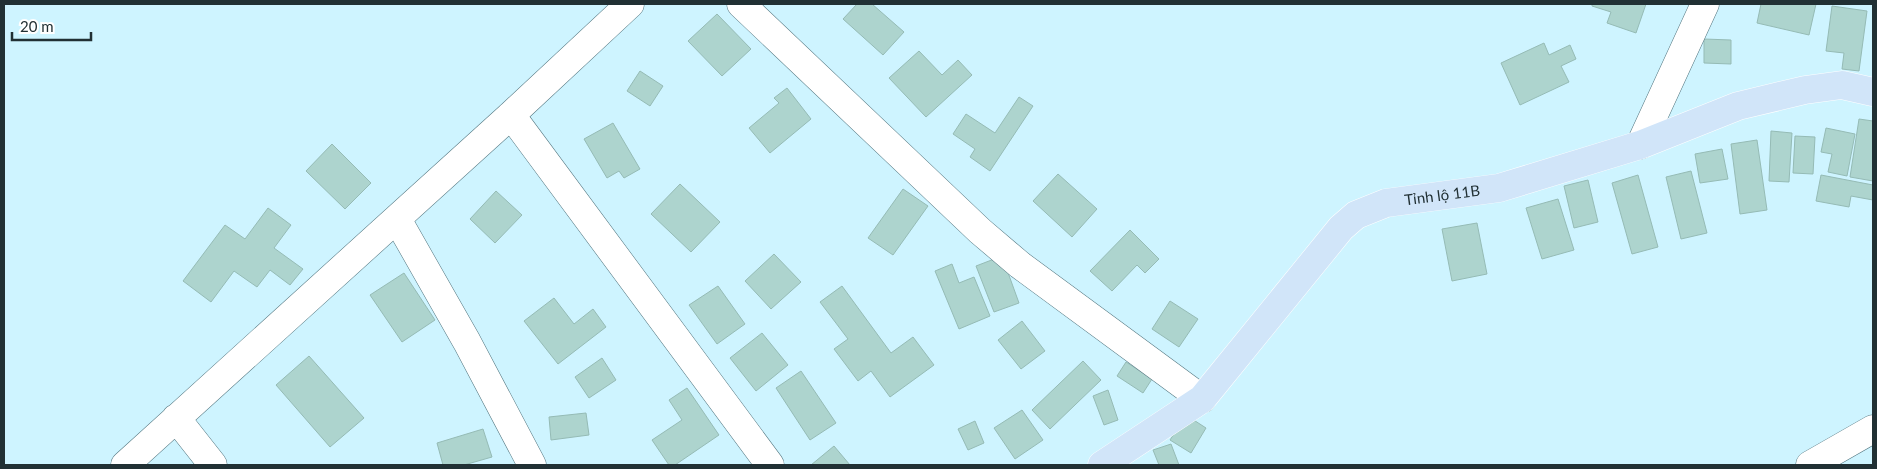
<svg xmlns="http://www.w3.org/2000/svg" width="1877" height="469" viewBox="0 0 1877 469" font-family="Lato,sans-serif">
  <rect width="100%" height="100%" fill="#cef4ff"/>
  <!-- building -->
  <path fill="#add4ce" stroke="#95bbb5" d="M857,4H872L904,32L883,55L843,19Z
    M1592,4H1646L1636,33L1607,23L1611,12L1592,6Z
    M1761,4H1816L1809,35L1757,23Z
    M1832,6L1867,11L1859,71L1842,69L1844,53L1826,51Z
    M717,14L751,49L722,76L688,41Z
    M1704,39L1731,40V64L1704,63Z
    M1544,43L1549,55L1570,45L1576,59L1561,66L1569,82L1520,105L1501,63Z
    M919,51L942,75L958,60L972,75L926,117L889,78Z
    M640,71L663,86L650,106L627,91Z
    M787,88L811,119L770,153L749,128L779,103L774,98Z
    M1019,97L1033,106L990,171L970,157L975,149L953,134L966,114L995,133Z
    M1859,119L1873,121V181L1850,177Z
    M613,123L640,169L624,178L619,171L607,178L584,139Z
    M1826,128L1855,134L1847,176L1828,172L1832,154L1821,152Z
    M1771,131L1792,133L1789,182L1769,181Z
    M1795,136L1815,137L1813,174L1793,173Z
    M1757,140L1767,210L1740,214L1731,144Z
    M332,144L371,183L345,209L306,171Z
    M1722,149L1728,179L1700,183L1695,154Z
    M1691,171L1707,233L1681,239L1666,177Z
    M1058,174L1097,209L1072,237L1033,201Z
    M1638,175L1658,247L1632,254L1612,183Z
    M1821,175L1873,185V200L1851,196L1849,207L1816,201Z
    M1588,180L1598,222L1574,228L1564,186Z
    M680,184L720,222L691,252L651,214Z
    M903,189L928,206L893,255L868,238Z
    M496,191L522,215L495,243L470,219Z
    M1558,199L1574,250L1542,259L1526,208Z
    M268,208L291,225L274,248L303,269L290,285L270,270L257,287L234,271L211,302L183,281L225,225L245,239Z
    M1477,223L1487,274L1452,281L1442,229Z
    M1130,230L1159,259L1145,273L1137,265L1112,291L1090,271Z
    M774,254L801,282L771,309L745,281Z
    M1002,256L1019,303L994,312L976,266Z
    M952,264L959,283L974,277L990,316L959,329L935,271Z
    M404,273L435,320L402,342L370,295Z
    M718,286L745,324L717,344L689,305Z
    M842,286L891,353L913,337L934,365L890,397L871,371L858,381L834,349L848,339L820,302Z
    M554,298L574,324L593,309L606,327L558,364L524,321Z
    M1170,301L1198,319L1179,347L1152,329Z
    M1022,321L1045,351L1021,369L998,340Z
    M762,333L788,365L756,391L730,358Z
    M309,356L364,418L330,447L276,385Z
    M602,358L616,380L589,398L575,377Z
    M1083,361L1101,380L1050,429L1032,410Z
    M1126,362L1152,379L1143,393L1117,376Z
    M801,371L836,423L810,440L776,388Z
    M687,388L719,435L675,465H669L652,440L682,420L669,400Z
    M1108,390L1118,420L1104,425L1093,396Z
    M1022,410L1043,440L1015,459L994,428Z
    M586,413L589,435L551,440L549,417Z
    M1186,415L1206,428L1191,453L1170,440Z
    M975,421L984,443L968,450L958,429Z
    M483,429L492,457L464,465H443L437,443Z
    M1171,444L1179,465H1159L1153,450Z
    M834,446L850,465H811Z"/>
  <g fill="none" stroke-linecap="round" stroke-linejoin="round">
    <!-- minor casing -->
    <g stroke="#52757f" stroke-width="29">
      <path id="minor" d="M741,4L980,231L1020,265L1202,399
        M511,115L770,465
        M1640,145L1705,4
        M397,219L467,342L532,465
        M176,418L213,465
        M125,465L511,115L630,4
        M1810,465L1873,429"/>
    </g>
    <!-- major casing -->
    <g stroke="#fff" stroke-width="29">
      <g id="major">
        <path id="s1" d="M1102,465L1202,399L1341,228L1356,215L1386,203L1499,188L1640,145L1738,106L1805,90L1842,85L1873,92"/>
      </g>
    </g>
    <!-- minor -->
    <use href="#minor" stroke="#fff" stroke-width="28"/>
    <!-- major -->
    <use href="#major" stroke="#d1e5f9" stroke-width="28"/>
  </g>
  <g text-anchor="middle" stroke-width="4" stroke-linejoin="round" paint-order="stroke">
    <!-- street labels -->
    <g font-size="15" fill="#213034" stroke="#fff">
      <text dy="5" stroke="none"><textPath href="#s1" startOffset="449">Tỉnh lộ 11B</textPath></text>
    </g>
  </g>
  <!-- border -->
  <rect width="1877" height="469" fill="none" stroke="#213034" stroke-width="10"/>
  <!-- scale -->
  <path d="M12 32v8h79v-8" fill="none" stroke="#213034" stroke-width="2.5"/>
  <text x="20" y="32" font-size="15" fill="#213034" stroke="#ffffff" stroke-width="4" paint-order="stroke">20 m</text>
</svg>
